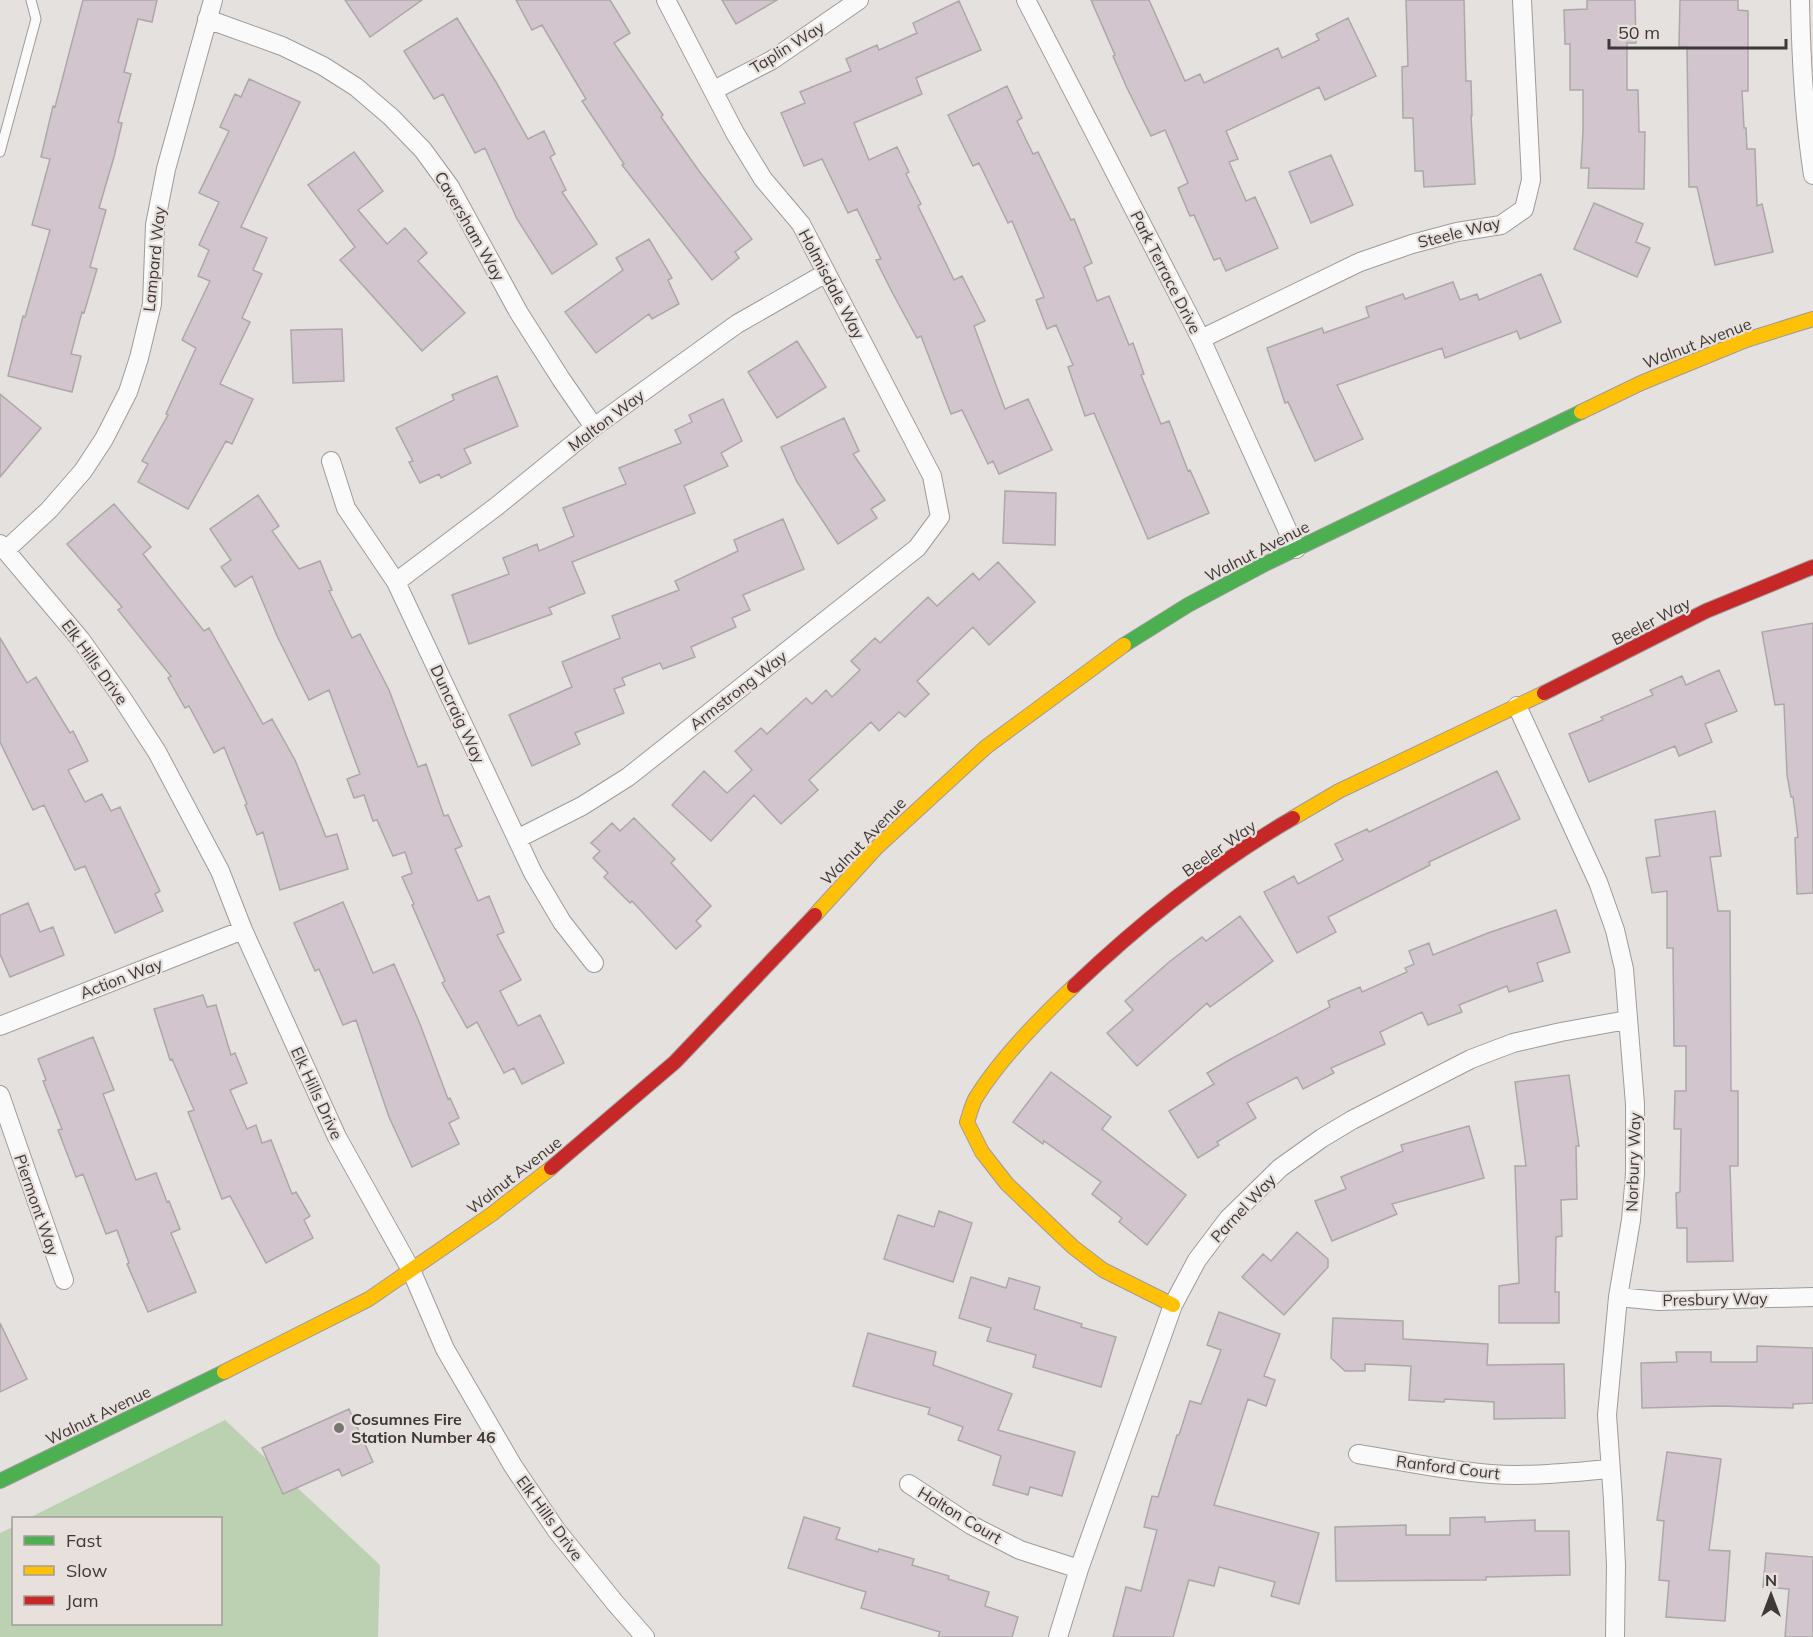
<svg xmlns="http://www.w3.org/2000/svg" width="1813" height="1637" viewBox="0 0 1813 1637" font-family="Mulish,sans-serif">
  <rect width="100%" height="100%" fill="#e5e1df"/>
  <!-- green -->
  <path fill="#bbd1b1" d="M225,1420L380,1565L378,1637H0V1533L13,1527L14,1624H220V1518H29Z"/>
  <!-- building -->
  <path fill="#d3c5cd" stroke="#aca8a9" stroke-width="1.5" d="M83,0H157L152,22L138,19L124,72L131,74L118,122L122,123L114,157L99,208L106,210L90,267L97,269L84,313L82,312L71,354L81,356L72,392L8,376L23,316L25,317L50,230L32,225L50,159L41,157L53,106L55,107Z
    M345,0H422L370,37Z
    M516,0H610L630,33L614,43L663,115L661,117L699,171L752,239L735,252L739,258L712,280L622,165L624,164L582,101L586,99L542,25L532,30Z
    M722,0H777L736,24Z
    M1091,0H1149L1185,81L1200,74L1204,83L1278,48L1282,58L1319,40L1316,34L1348,18L1376,76L1325,100L1319,87L1226,131L1238,159L1229,162L1246,201L1255,197L1278,248L1226,271L1220,258L1214,260L1194,215L1190,216L1178,188L1188,183L1165,130L1151,136L1127,88L1113,56L1115,55Z
    M1406,0H1464L1466,81H1471L1472,116H1471L1475,184L1424,187L1423,171H1415L1413,118H1403L1402,67L1408,66Z
    M1587,0H1635L1636,43H1627V90H1638L1639,132H1645L1644,189L1588,188L1589,168H1581L1583,131V90H1570V44H1565L1564,10L1587,9Z
    M1680,0H1738V10L1748,11V91H1742L1744,128H1746L1747,149H1755L1757,206L1762,204L1773,252L1715,265L1697,187H1689L1687,47H1679Z
    M959,1L981,50L916,78L922,94L854,123L869,160L897,147L909,172L906,174L921,204L918,206L954,280L962,276L985,321L974,326L1005,409L1028,399L1052,450L999,474L993,461L988,464L962,410L951,414L921,336L917,338L892,292L876,260L881,259L857,209L848,213L822,159L804,166L781,113L805,103L800,92L851,71L846,59L877,45L879,50L917,33L913,23Z
    M457,18L496,82L528,139L544,131L555,154L550,157L566,190L562,192L597,244L552,274L517,219L485,148L475,153L443,94L434,99L404,51Z
    M249,79L300,102L241,227L267,238L253,270L262,274L242,318L250,322L220,384L253,399L232,444L226,441L188,509L138,482L148,464L142,461L168,415L166,414L196,348L182,340L210,281L198,276L209,250L199,245L219,202L199,193L229,131L220,127L235,94L241,97Z
    M1007,86L1022,118L1017,121L1033,154L1038,152L1071,220L1074,219L1092,263L1084,267L1097,301L1109,296L1129,345L1133,343L1144,374L1141,375L1161,424L1169,421L1188,471L1190,470L1209,513L1148,539L1094,413L1085,416L1068,367L1073,365L1056,325L1047,329L1036,300L1044,297L1012,221L1008,223L979,163L973,166L948,115Z
    M354,152L383,191L358,210L387,244L405,228L427,253L418,261L465,313L422,351L340,260L355,247L308,185Z
    M1331,155L1353,205L1311,223L1289,172Z
    M1594,203L1643,224L1636,242L1650,248L1637,277L1574,249Z
    M649,239L672,278L668,280L679,304L652,319L649,314L596,353L565,312L623,270L616,258Z
    M1541,274L1561,322L1520,339L1517,331L1445,358L1442,348L1337,385L1363,439L1315,461L1288,402L1285,403L1267,348L1322,328L1324,333L1369,317L1366,307L1403,294L1405,299L1453,282L1460,300L1477,294L1479,300Z
    M342,329L344,381L293,383L291,330Z
    M797,341L826,387L777,418L748,372Z
    M497,376L518,426L464,449L471,463L441,478L439,474L420,483L409,462L413,461L396,428L454,400L452,395Z
    M0,394L41,428L0,477Z
    M723,399L742,441L721,453L728,466L684,486L695,513L572,562L585,593L549,608L552,614L469,644L452,595L509,574L503,558L537,544L539,551L574,536L563,508L626,484L619,468L681,443L675,430L692,422L689,415Z
    M844,418L859,451L853,454L885,500L871,509L877,518L838,544L797,482L781,447Z
    M1005,491L1056,493L1055,545L1003,543Z
    M258,495L279,526L272,531L299,569L320,561L332,590L329,591L352,638L360,634L389,690L418,767L426,764L444,816L448,815L462,846L455,849L478,901L489,896L504,932L497,935L521,980L500,991L518,1026L540,1015L564,1063L522,1084L514,1068L504,1073L477,1022L467,1028L442,983L445,981L412,905L414,904L402,877L412,873L405,852L393,856L377,820L373,821L364,795L354,798L347,779L360,774L329,690L309,700L277,636L252,576L235,587L221,567L231,560L210,529Z
    M114,504L151,547L143,554L204,631L209,628L263,724L272,719L295,760L326,837L337,834L348,869L280,890L263,832L257,835L245,805L247,804L224,747L214,753L189,706L185,708L168,678L171,676L118,610L122,607L67,544Z
    M783,519L804,569L743,595L750,610L732,618L736,627L691,647L695,657L663,669L660,663L622,678L625,685L614,689L624,713L575,733L580,744L532,766L509,715L572,687L562,662L620,638L612,616L679,590L675,581L738,551L734,540Z
    M998,562L1035,602L989,645L973,627L917,681L929,694L905,717L899,712L879,731L871,722L809,780L818,790L781,824L754,795L711,841L672,805L704,771L727,793L752,770L735,751L761,728L767,734L806,698L812,704L826,690L832,697L860,670L851,661L875,638L880,643L928,597L937,606L973,573L979,580Z
    M1813,623V893L1797,894L1795,838L1798,837L1793,797H1791L1787,775L1784,704L1775,705L1762,632Z
    M0,638L27,683L36,677L70,733L73,731L88,761L68,770L85,802L102,794L111,811L120,807L160,891L155,894L163,911L115,933L85,866L75,870L44,805L33,810L0,742Z
    M1719,670L1737,711L1705,724L1712,742L1679,756L1675,746L1589,782L1569,734L1603,720L1601,717L1653,695L1650,690L1682,676L1686,685Z
    M1497,771L1520,819L1429,862L1430,865L1328,917L1336,932L1297,953L1264,892L1294,876L1298,884L1343,860L1335,844L1367,829L1369,832Z
    M1715,811L1721,856L1710,857L1718,911H1730L1731,1091H1738V1166H1730L1733,1261L1687,1262V1228H1677L1676,1193L1680,1192L1681,1129H1674L1675,1091H1686V1046H1674L1673,948H1667V891L1652,893L1646,858L1660,856L1655,820Z
    M634,818L675,859L671,863L711,906L696,921L701,926L676,949L632,901L630,903L604,877L608,873L593,858L600,851L591,843L612,823L620,831Z
    M343,902L373,973L394,964L420,1024L448,1099L450,1098L459,1118L449,1123L459,1144L412,1167L389,1117L356,1020L343,1025L319,969L315,971L294,923Z
    M28,903L40,932L53,927L64,955L10,977L0,954V915Z
    M1556,910L1570,952L1537,963L1543,981L1509,992L1507,986L1459,1005L1462,1012L1428,1025L1422,1012L1380,1032L1385,1044L1331,1068L1334,1073L1303,1089L1297,1077L1247,1103L1256,1118L1217,1142L1219,1145L1198,1158L1169,1111L1214,1084L1207,1073L1231,1059L1330,1007L1328,1001L1360,987L1362,992L1407,972L1405,968L1414,964L1409,951L1429,943L1433,955L1488,933Z
    M1240,916L1273,961L1210,1007L1207,1003L1137,1066L1107,1033L1133,1010L1125,1001L1169,962L1202,937L1206,941Z
    M203,995L207,1007L216,1005L231,1055L235,1053L247,1083L230,1090L247,1129L256,1125L262,1143L271,1140L292,1194L296,1192L310,1216L304,1220L313,1238L266,1263L230,1196L222,1199L188,1112L194,1110L172,1059L170,1060L154,1009Z
    M93,1037L114,1090L103,1094L136,1180L156,1173L167,1202L169,1201L180,1229L171,1233L196,1292L148,1312L127,1264L129,1263L117,1230L106,1234L83,1174L76,1177L58,1130L62,1129L43,1081L46,1080L38,1059Z
    M1051,1072L1111,1117L1102,1129L1186,1195L1147,1245L1119,1222L1122,1218L1092,1194L1101,1182L1044,1141L1043,1144L1013,1122Z
    M1569,1075L1579,1146H1576L1577,1199L1561,1200L1562,1236L1556,1237L1555,1292H1559V1323H1499V1286L1519,1283L1515,1166H1526L1515,1082Z
    M1469,1126L1484,1178L1392,1204L1397,1214L1332,1241L1315,1201L1346,1189L1341,1177L1403,1151L1401,1145Z
    M939,1211L972,1223L953,1282L884,1259L898,1215L934,1227Z
    M1297,1232L1328,1259V1267L1284,1315L1242,1277L1263,1254L1271,1261Z
    M971,1277L1006,1288L1009,1278L1040,1287L1034,1309L1082,1324L1081,1327L1116,1337L1101,1387L1033,1367L1036,1355L987,1341L991,1328L959,1318Z
    M1219,1312L1280,1334L1264,1376L1275,1380L1266,1406L1248,1399L1214,1505L1319,1533L1299,1604L1271,1596L1275,1582L1219,1567L1214,1586L1189,1580L1173,1637H1113L1126,1587L1141,1591L1157,1530L1144,1527L1152,1496L1158,1497L1177,1435H1179L1190,1401L1201,1404L1221,1350L1207,1345Z
    M1333,1318L1403,1321V1339L1488,1344L1487,1365L1564,1364L1565,1418L1494,1419V1402L1445,1399L1444,1402L1409,1400L1411,1366L1365,1364V1371H1345L1331,1358Z
    M0,1323L27,1379L0,1392Z
    M868,1333L936,1352L933,1365L1012,1394L998,1430L1075,1452L1062,1496L1030,1487L1028,1495L993,1485L1001,1456L958,1440L963,1427L928,1414L930,1408L853,1386Z
    M1757,1346L1813,1348V1403L1793,1404V1408L1719,1406L1642,1408L1641,1363L1677,1362L1676,1352H1711V1362H1757Z
    M349,1409L373,1462L342,1476L339,1469L283,1494L262,1448Z
    M1667,1452L1721,1459L1709,1550L1730,1551L1725,1621L1666,1617L1669,1581L1659,1580L1664,1521L1657,1520Z
    M804,1517L840,1528L836,1539L878,1552L879,1549L914,1559L912,1565L949,1576L948,1579L989,1592L985,1606L1018,1617L1012,1637H938L940,1632L861,1608L866,1592L788,1568Z
    M1485,1517V1522L1535,1520V1531H1569L1570,1575L1486,1577V1580L1336,1581L1335,1527L1406,1525V1535H1450V1518Z
    M1766,1553L1813,1557V1637H1785L1789,1589L1763,1587Z"/>
  <g fill="none" stroke-linecap="round" stroke-linejoin="round">
    <!-- lane casing -->
    <g stroke="#9e9b9a" stroke-width="11">
      <path id="lane" d="M0,152L36,19L31,0"/>
    </g>
    <!-- street casing -->
    <g stroke="#9e9b9a" stroke-width="20">
      <path id="street" d="M1026,0L1201,339L1296,549
        M1800,0C1801,59 1804,117 1813,175
        M207,19L282,46L323,66L356,87L391,117L423,150L450,187L519,313L561,379L594,427
        M714,90L772,60L859,0
        M1201,339L1360,262L1412,244L1457,232L1501,225L1524,209L1531,180L1522,0
        M331,461L346,508L396,582L533,873L562,922L594,963
        M0,544L81,640L120,695L157,752L220,871L243,930L337,1137L411,1270L445,1349L513,1466L557,1531L616,1604L645,1637
        M6,550L49,510L83,471L104,439L128,392L139,358L152,304L155,225L166,169L213,0
        M396,582L497,506L594,427L737,324L826,273
        M1517,706L1598,882L1615,930L1624,969L1635,1104V1174L1631,1220L1618,1297L1607,1415L1613,1500L1616,1565L1615,1637
        M517,839L582,806L628,777L917,548L940,517L932,476L801,224L763,179L735,133L666,0
        M0,1026L243,930
        M0,1095L64,1280
        M1618,1297L1659,1301L1813,1297
        M1358,1454C1402,1461 1446,1471 1491,1474C1531,1477 1571,1472 1611,1469
        M909,1484L971,1525L1020,1550L1079,1569
        M1058,1637L1079,1569L1173,1305L1197,1260L1228,1219L1280,1168L1322,1138L1352,1120L1471,1059L1513,1043L1561,1032L1627,1020"/>
    </g>
    <!-- fast casing -->
    <g stroke="#9e9b9a" stroke-width="16">
      <path id="fast" d="M1124,645L1188,605L1265,564L1581,412
        M0,1481L224,1372"/>
    </g>
    <!-- slow casing -->
    <g stroke="#9e9b9a" stroke-width="16">
      <path id="slow" d="M1581,412L1641,383L1746,340L1813,319
        M1293,818L1339,791L1544,693
        M815,915L877,847L986,747L1124,645
        M1074,986C1041,1017 1001,1058 977,1096C972,1103 970,1114 967,1122L982,1152L1007,1184L1073,1247L1103,1270L1173,1305
        M224,1372L369,1299L492,1214L551,1168"/>
    </g>
    <!-- jam casing -->
    <g stroke="#9e9b9a" stroke-width="16">
      <path id="jam" d="M1544,693L1706,611L1813,567
        M1074,986C1138,925 1215,863 1293,818
        M551,1168L675,1062L815,915"/>
    </g>
    <!-- lane -->
    <use href="#lane" stroke="#fbfafa" stroke-width="9"/>
    <!-- street -->
    <use href="#street" stroke="#fbfafa" stroke-width="18"/>
    <!-- fast -->
    <use href="#fast" stroke="#4caf50" stroke-width="14"/>
    <!-- slow -->
    <use href="#slow" stroke="#ffc107" stroke-width="14"/>
    <!-- jam -->
    <use href="#jam" stroke="#c62828" stroke-width="14"/>
  </g>
  <!-- markers -->
  <circle fill="#777472" stroke="#e8e0dc" stroke-width="2" cx="339" cy="1428" r="6"/>
  <g text-anchor="middle" stroke-width="4.5" stroke-linejoin="round" paint-order="stroke">
    <!-- street labels -->
    <g font-size="16" fill="#3c3937" stroke="#e8e0dc">
      <text transform="translate(787 47) rotate(-32)" y="6">Taplin Way</text>
      <text transform="translate(470 226) rotate(60)" y="6">Caversham Way</text>
      <text transform="translate(1459 232) rotate(-14)" y="6">Steele Way</text>
      <text transform="translate(154 259) rotate(-84)" y="6">Lampard Way</text>
      <text transform="translate(1166 272) rotate(63)" y="6">Park Terrace Drive</text>
      <text transform="translate(832 284) rotate(62)" y="6">Holmisdale Way</text>
      <text transform="translate(1697 343) rotate(-21)" y="6">Walnut Avenue</text>
      <text transform="translate(606 420) rotate(-37)" y="6">Malton Way</text>
      <text transform="translate(1257 551) rotate(-27)" y="6">Walnut Avenue</text>
      <text transform="translate(1651 621) rotate(-27)" y="6">Beeler Way</text>
      <text transform="translate(95 662) rotate(54)" y="6">Elk Hills Drive</text>
      <text transform="translate(738 690) rotate(-38)" y="6">Armstrong Way</text>
      <text transform="translate(458 714) rotate(65)" y="6">Duncraig Way</text>
      <text transform="translate(863 841) rotate(-46)" y="6">Walnut Avenue</text>
      <text transform="translate(1219 848) rotate(-35)" y="6">Beeler Way</text>
      <text transform="translate(121 978) rotate(-21)" y="6">Action Way</text>
      <text transform="translate(317 1093) rotate(65)" y="6">Elk Hills Drive</text>
      <text transform="translate(1633 1162) rotate(-88)" y="6">Norbury Way</text>
      <text transform="translate(514 1175) rotate(-38)" y="6">Walnut Avenue</text>
      <text transform="translate(37 1205) rotate(71)" y="6">Piermont Way</text>
      <text transform="translate(1243 1208) rotate(-47)" y="6">Parnel Way</text>
      <text transform="translate(1715 1299) rotate(-1)" y="6">Presbury Way</text>
      <text transform="translate(98 1415) rotate(-26)" y="6">Walnut Avenue</text>
      <text transform="translate(1448 1467) rotate(7)" y="6">Ranford Court</text>
      <text transform="translate(960 1515) rotate(31)" y="6">Halton Court</text>
      <text transform="translate(550 1518) rotate(54)" y="6">Elk Hills Drive</text>
    </g>
    <!-- poi labels -->
    <g font-size="16" font-weight="bold" fill="#3c3937" stroke="#e8e0dc" text-anchor="start">
      <text x="351" y="1425">Cosumnes Fire<tspan x="351" dy="18">Station Number 46</tspan></text>
    </g>
  </g>
  <!-- legend -->
  <rect x="12" y="1517" width="210" height="108" fill="#e8e0dc" stroke="#a39d9a" stroke-width="1.5"/>
  <rect x="24" y="1536" width="30" height="9" fill="#4caf50" stroke="#a39d9a" stroke-width="1.5"/>
  <text x="66" y="1547" font-size="18" fill="#3c3937">Fast</text>
  <rect x="24" y="1566" width="30" height="9" fill="#ffc107" stroke="#a39d9a" stroke-width="1.5"/>
  <text x="66" y="1577" font-size="18" fill="#3c3937">Slow</text>
  <rect x="24" y="1596" width="30" height="9" fill="#c62828" stroke="#a39d9a" stroke-width="1.5"/>
  <text x="66" y="1607" font-size="18" fill="#3c3937">Jam</text>
  <!-- north arrow -->
  <g transform="translate(1771 1595)" stroke="#e8e0dc" stroke-width="4.5" paint-order="stroke">
  <path d="M0-4.5L10 22L0 15L-10 22Z" fill="#3c3937"/>
  <text y="-9" font-size="16" font-weight="bold" text-anchor="middle" fill="#3c3937">N</text>
  </g>
  <!-- scale -->
  <path d="M1609 39v9h177v-9" fill="none" stroke="#3c3937" stroke-width="3"/>
  <text x="1618" y="39" font-size="18" fill="#3c3937" stroke="#e8e0dc" stroke-width="4.5" paint-order="stroke">50 m</text>
</svg>
